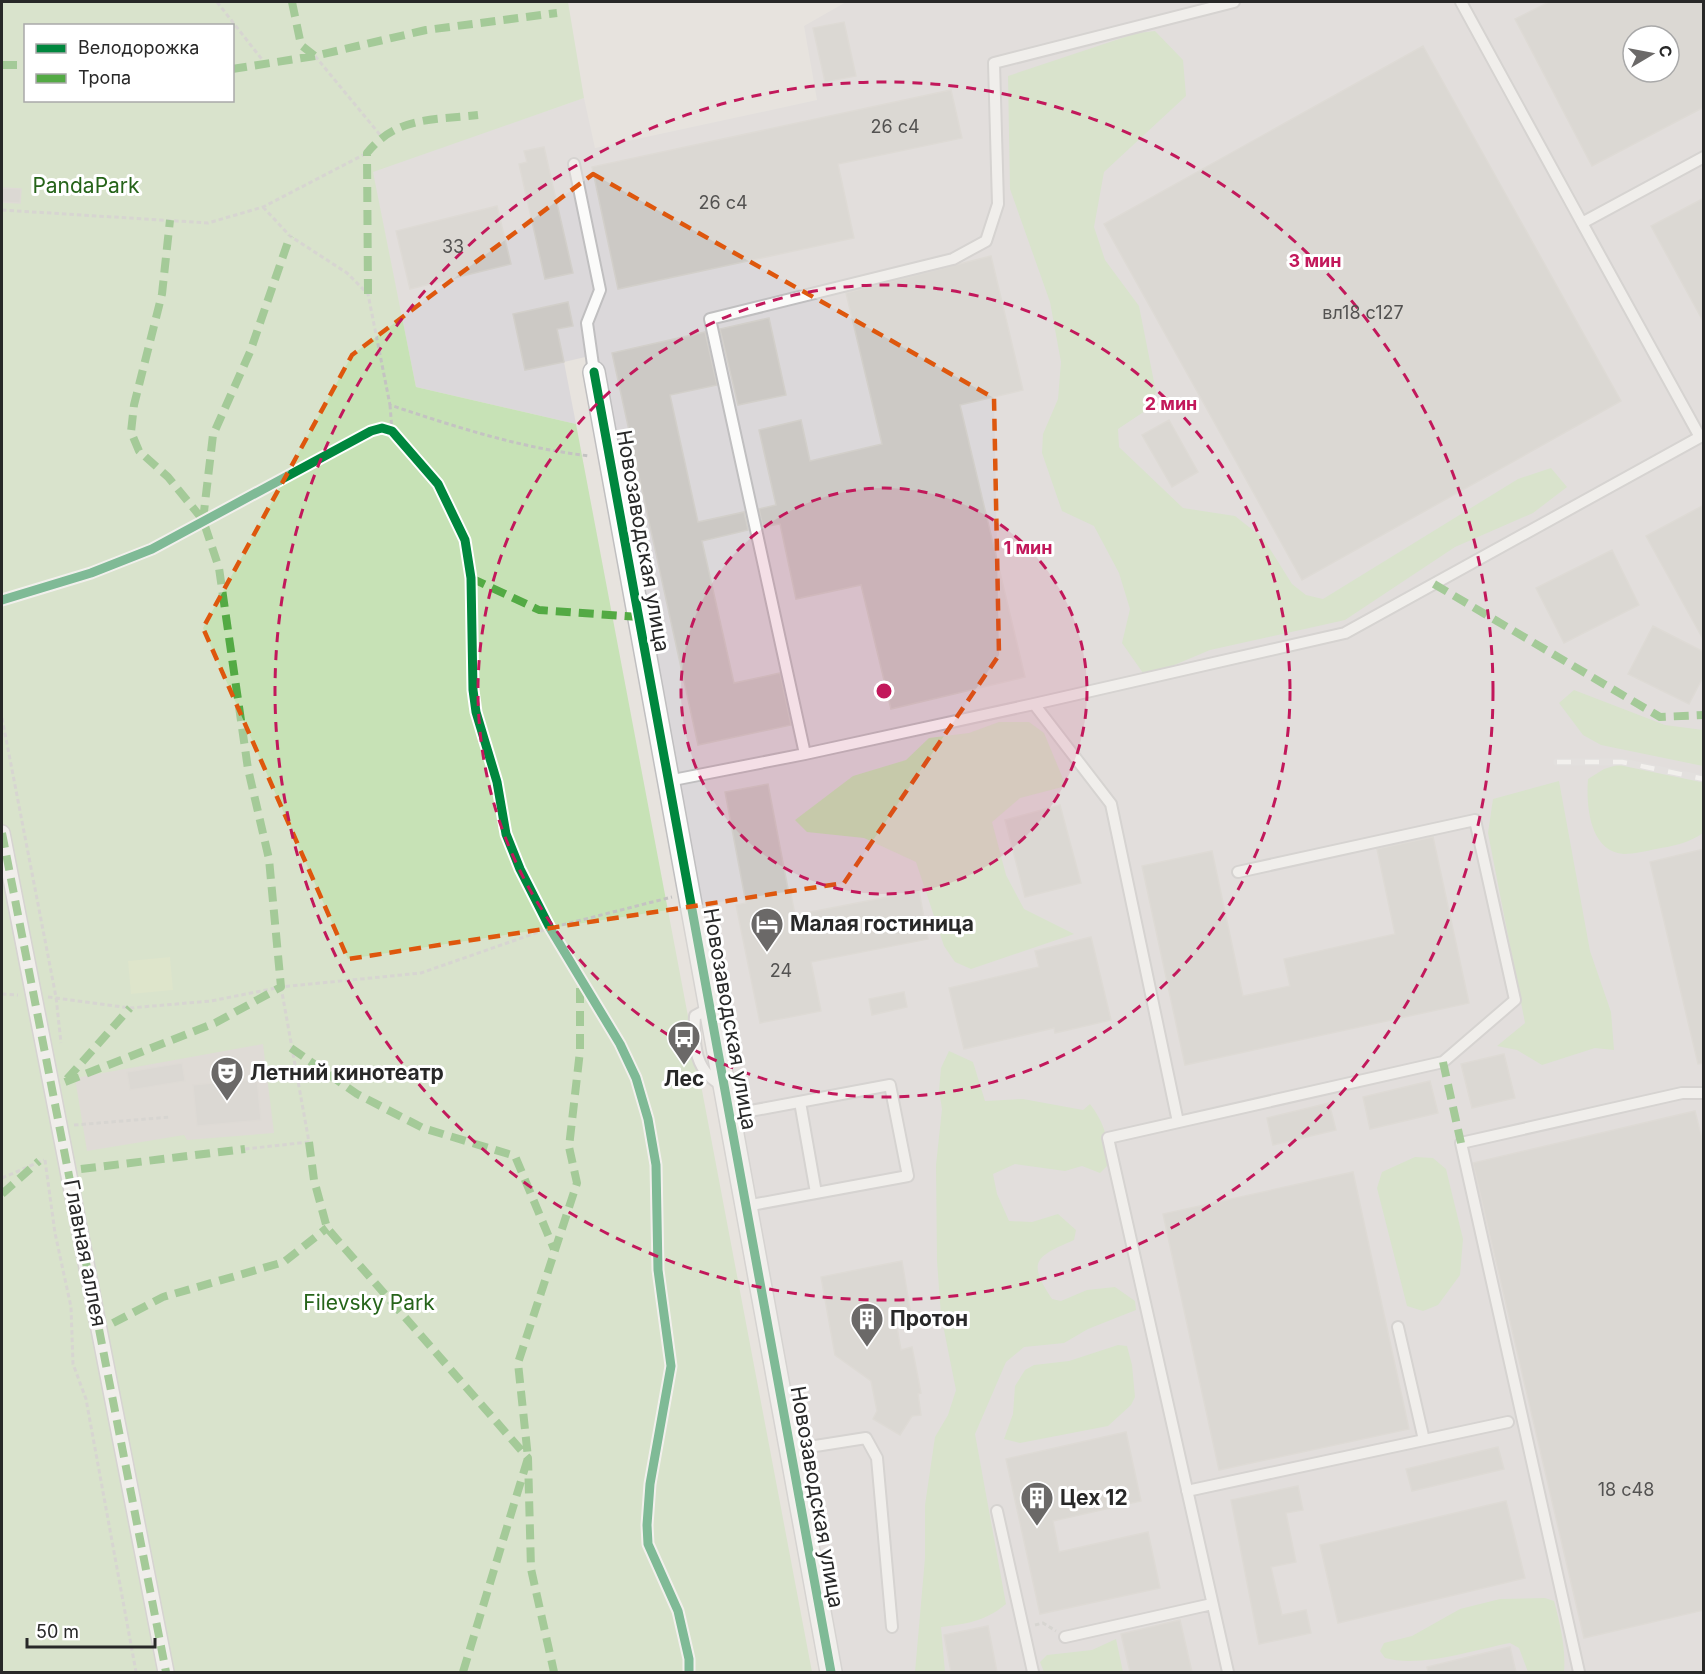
<svg xmlns="http://www.w3.org/2000/svg" width="1705" height="1674" viewBox="0 0 1705 1674" font-family="Inter,sans-serif">
  <rect width="100%" height="100%" fill="#e7e3de"/>
  <!-- industrial -->
  <path fill="#dbd8da" fill-rule="evenodd" d="M846,2H1703V1672H837L598,354L564,362L576,424L416,387L372,171L584,98L595,148L817,100L804,26ZM1633,36H1669V72H1633Z"/>
  <!-- green -->
  <path fill="#c7e2b6" fill-rule="evenodd" d="M2,2H568L584,98L373,172L416,387L576,424L812,1672H2ZM26,26H232V100H26Z
    M1155,31L1183,60L1186,96L1104,172L1094,227L1105,260L1139,306L1156,392L1148,409L1118,429L1119,447L1183,508L1235,516L1263,538L1292,584L1306,595L1323,599L1518,479L1551,468L1567,487L1533,513L1455,547L1345,620L1210,650L1160,671L1143,673L1122,643L1130,609L1119,573L1094,526L1062,511L1042,453L1043,434L1058,399L1061,362L1050,302L1010,189L1008,76L1137,33Z
    M1574,690L1665,725L1703,730V766L1601,745L1583,735L1559,703Z
    M999,722H1029L1044,733L1066,786L1020,798L992,822L1006,875L1024,909L1074,934L971,969L955,962L944,946L916,862L864,838L807,832L795,820L853,776L906,760L929,738L969,733Z
    M1627,762L1703,777V833C1689,843 1673,846 1656,849C1646,851 1634,854 1624,854C1589,852 1586,804 1588,779L1604,769Z
    M1559,781L1590,951L1611,1012L1614,1050L1595,1048L1542,1065L1517,1050L1497,1046L1525,1023L1488,833L1493,799Z
    M949,1051L973,1062L985,1101L1023,1099L1083,1110L1090,1104C1105,1124 1110,1141 1107,1166L1100,1173L1082,1166L1065,1171L1015,1164L993,1174L997,1194L1009,1221L1032,1222L1058,1214L1076,1230L1074,1240C1035,1257 1027,1261 1052,1299L1061,1301L1087,1290L1115,1287L1135,1301L1136,1310L1088,1329L1064,1343L1024,1347L1006,1362L975,1434L1006,1604C986,1621 966,1624 941,1627L945,1672H915L925,1558V1505L935,1437L948,1415L956,1390L941,1315L937,1261L936,1165L942,1109L939,1090L941,1068Z
    M1415,1157L1433,1158L1446,1169L1463,1239L1460,1275L1438,1305L1423,1311L1407,1306L1377,1188L1382,1172Z
    M1118,1345L1127,1346L1132,1365L1135,1397L1131,1405L1108,1426L1020,1443L1004,1439L1013,1414L1015,1386L1025,1370L1034,1365L1069,1361Z
    M1545,1598L1554,1601C1560,1623 1566,1649 1564,1672H1528L1519,1648L1510,1643C1474,1650 1420,1668 1385,1658L1380,1651L1384,1643L1412,1636L1460,1609L1500,1599Z
    M1116,1639L1123,1672H1044L1040,1662L1047,1655L1092,1650Z"/>
  <!-- pitch -->
  <path fill="#d2e6b4" d="M170,957L173,990L131,994L128,961Z"/>
  <!-- plaza -->
  <path fill="#d5d1cc" fill-rule="evenodd" d="M263,1044L274,1133L187,1140L184,1135L87,1151L75,1078ZM182,1063L185,1081L130,1090L127,1072ZM257,1079L261,1120L197,1126L193,1085Z"/>
  <!-- building -->
  <path fill="#ccc9c5" stroke="#d2cfca" stroke-width="1.5" fill-rule="evenodd" d="M1549,2H1704V107L1592,166L1515,19ZM1633,36H1669V72H1633Z
    M844,22L856,76L825,82L813,28Z
    M1423,46L1621,401L1302,580L1104,224Z
    M951,90L962,138L838,164L854,238L618,289L592,167Z
    M544,147L573,273L545,279L519,164L527,162L524,151Z
    M2,188L21,189L20,203L2,202Z
    M1704,198V323L1651,226Z
    M497,206L511,264L410,289L396,231Z
    M991,256L1023,390L960,405L1025,677L891,709L861,585L796,599L780,524L763,527L759,509L776,505L759,430L801,420L810,461L882,444L846,293Z
    M568,302L573,326L557,329L564,362L525,370L513,314Z
    M769,318L786,395L738,405L720,329Z
    M705,332L717,385L670,395L698,522L744,512L748,530L702,541L734,683L780,673L791,725L698,745L612,353Z
    M1169,420L1198,472L1172,487L1142,435Z
    M1704,505V641L1646,536Z
    M1612,550L1639,605L1564,643L1536,588Z
    M1653,626L1704,652V675L1689,704L1628,674Z
    M768,784L789,894H791L795,915L919,891L928,939L811,962L821,1011L760,1023L736,905L746,903L725,792Z
    M1060,805L1081,883L1025,897L1005,820Z
    M1433,837L1469,1003L1185,1065L1142,866L1212,851L1243,996L1290,986L1284,959L1395,934L1377,849Z
    M1704,849V1063L1698,1064L1650,862Z
    M1091,937L1111,1020L1055,1033L1054,1028L964,1049L949,988L1039,967L1035,951Z
    M904,992L907,1007L872,1015L869,999Z
    M1504,1054L1515,1098L1472,1108L1461,1064Z
    M182,1063L185,1081L130,1090L127,1072Z
    M257,1079L261,1120L197,1126L193,1085Z
    M1430,1081L1438,1113L1370,1129L1363,1097Z
    M1329,1103L1336,1130L1273,1145L1267,1118Z
    M1695,1111L1704,1146V1610L1584,1638L1473,1163Z
    M1353,1172L1409,1429L1219,1470L1163,1214Z
    M902,1261L911,1315L895,1316L901,1350L912,1347L921,1393L918,1394L921,1415L912,1416L900,1435L873,1419L877,1411L871,1381L835,1355L821,1277Z
    M1126,1432L1141,1501L1053,1521L1059,1552L1148,1532L1160,1588L1040,1614L1006,1459Z
    M1498,1447L1504,1469L1412,1491L1406,1469Z
    M1298,1486L1303,1510L1286,1513L1296,1562L1271,1567L1282,1615L1306,1610L1311,1633L1259,1644L1231,1500Z
    M1506,1501L1525,1578L1338,1623L1320,1545Z
    M1180,1620L1192,1672H1130L1121,1634Z
    M988,1626L997,1672H951L944,1635Z
    M1510,1647L1516,1672H1428L1427,1667Z"/>
  <g fill="none" stroke-linecap="round" stroke-linejoin="round">
    <!-- service casing -->
    <g stroke="#c0bfc0" stroke-width="14">
      <path id="service" d="M1461,2L1582,223
        M574,164L600,290L587,323L594,372
        M1034,704L1111,804L1178,1122
        M805,754L710,319L953,259L986,241L998,204L994,63L1234,2
        M668,781L805,754L1034,704L1345,633L1700,437L1582,223L1704,157
        M710,1008L695,1016C693,1045 695,1073 724,1086
        M800,1102L816,1193
        M729,1115L890,1085L908,1176L746,1206
        M1398,1327L1424,1440
        M790,1450L866,1438L877,1458L892,1627
        M1187,1491L1508,1422
        M997,1511L1033,1672
        M1065,1637L1212,1604
        M1228,1672L1108,1138L1443,1062L1515,1000L1475,820L1238,872
        M1579,1672L1461,1143L1682,1093H1704"/>
    </g>
    <!-- pedestrian casing -->
    <g stroke="#c0bfc0" stroke-width="18">
      <path id="pedestrian" d="M2,833L166,1672"/>
    </g>
    <!-- minor casing -->
    <g stroke="#c0bfc0" stroke-width="24">
      <path id="minor" d="M594,372L831,1672"/>
    </g>
    <!-- path -->
    <path stroke="#c4c3c2" stroke-width="3" stroke-dasharray="4.5 3" stroke-linecap="butt" d="M217,2L264,62
      M315,56L381,136
      M263,207L290,236L347,273L368,294L390,405C456,427 520,448 590,456
      M2,210L208,223L263,207L367,153
      M390,405L392,431
      M2,718L56,997L61,1043
      M2,994L18,995
      M48,997L130,1008L211,1001L281,987L421,973L550,928L672,897
      M74,1125L171,1117
      M245,1149L309,1142L281,987
      M45,1160L55,1233L71,1307L73,1364L86,1399L136,1672
      M2,1178L44,1160
      M1035,1625L1043,1623L1056,1631"/>
    <!-- service -->
    <use href="#service" stroke="#fbfbfa" stroke-width="10"/>
    <!-- pedestrian -->
    <use href="#pedestrian" stroke="#fbfbfa" stroke-width="15"/>
    <!-- minor -->
    <use href="#minor" stroke="#fbfbfa" stroke-width="21"/>
    <!-- rail casing -->
    <g stroke="#dddcde" stroke-width="7">
      <path id="rail" d="M1557,762H1622L1704,779"/>
    </g>
    <!-- rail -->
    <use href="#rail" stroke="#fff" stroke-width="4.5" stroke-dasharray="14" stroke-linecap="butt"/>
    <!-- quiet -->
    <path stroke="#53aa44" stroke-width="8" stroke-dasharray="15 8" stroke-linecap="butt" d="M292,2L301,45L315,56
      M2,65H26
      M232,69L315,56L426,30L557,13
      M368,294L367,153C397,116 434,120 478,115
      M203,520L213,435L250,352L290,236
      M471,578L539,610L639,617
      M1434,584L1660,717L1704,715
      M2,833L166,1672
      M291,1048L357,1094L423,1128L515,1156L554,1249
      M1443,1062L1461,1143
      M67,1079L130,1008
      M65,1082L215,1023L281,987L269,859L248,769L219,568L203,520L168,477L139,451L131,432L134,405L162,294L170,220
      M309,1142L314,1180L327,1228L528,1458L531,1569L554,1672
      M81,1169L245,1149
      M2,1194L39,1161
      M113,1323L163,1297L284,1262L327,1228
      M463,1672L528,1458L518,1363L577,1183L569,1147L580,1051V982"/>
    <!-- cycleway casing -->
    <g stroke="#fff" stroke-width="13">
      <path id="cycleway" d="M594,372L831,1672
        M2,600L91,573L152,549L371,431L382,428L392,431L438,484L465,540L471,578L473,690L476,712L497,782L506,834L520,869L550,928L620,1044L636,1078L648,1119L656,1165L658,1270L671,1366L650,1484L647,1525L648,1544L678,1611L689,1659V1672"/>
    </g>
    <!-- cycleway -->
    <use href="#cycleway" stroke="#00873e" stroke-width="9"/>
  </g>
  <!-- marked area -->
  <path d="M0 0H1705V1674H0ZM593,174L994,398L999,655L844,883L348,959L203,628L352,355Z" fill="#e7e3de" fill-opacity=".55" fill-rule="evenodd"/>
  <path fill="none" stroke="#de570d" stroke-width="4.5" stroke-dasharray="12 8" stroke-linejoin="round" d="M593,174L994,398L999,655L844,883L348,959L203,628L352,355Z"/>
  <!-- distance rings -->
  <circle cx="884" cy="691" r="203" fill="#c2185b" fill-opacity=".12"/>
  <g fill="none" stroke="#c2185b" stroke-width="3" stroke-dasharray="10 8">
    <circle cx="884" cy="691" r="203"/>
    <circle cx="884" cy="691" r="406"/>
    <circle cx="884" cy="691" r="609"/>
  </g>
  <!-- icons -->
  <defs>
    <g id="hotel-pin" transform="scale(1.725)"><path d="M0 17L-7.5 6A9.5 9.5 0 1 1 7.5 6Z" fill="#6b6968" stroke="#fff"/><path d="M-6-4.5h1.5V1H6V5H4.5V3h-9V5H-6ZM-4 0a1.8 1.8 0 1 1 3.6 0ZM.5 0V-2.5h3Q6-2.5 6 0Z" fill="#fff"/></g>
    <g id="bus-pin" transform="scale(1.725)"><path d="M0 17L-7.5 6A9.5 9.5 0 1 1 7.5 6Z" fill="#6b6968" stroke="#fff"/><path d="M-5-6H5V4H4V6H2V4H-2V6H-4V4H-5ZM-3.5-4V0h7V-4ZM-3.5 1.2v1.5H-2V1.2ZM2 1.2v1.5H3.5V1.2Z" fill="#fff"/></g>
    <g id="theatre-pin" transform="scale(1.725)"><path d="M0 17L-7.5 6A9.5 9.5 0 1 1 7.5 6Z" fill="#6b6968" stroke="#fff"/><path d="M-5-5.5Q0-4 5-5.5V0Q5 5 0 6Q-5 5-5 0ZM-3.3-2.5H-1v1.5H-3.3ZM1-2.5H3.3v1.5H1ZM-2.8 1Q0 5.5 2.8 1Z" fill="#fff"/></g>
    <g id="building-pin" transform="scale(1.725)"><path d="M0 17L-7.5 6A9.5 9.5 0 1 1 7.5 6Z" fill="#6b6968" stroke="#fff"/><path d="M-4-6H4V6H1V3H-1V6H-4ZM-2.5-4.3h1.7v1.8h-1.7ZM.8-4.3h1.7v1.8H.8ZM-2.5-1h1.7V.8h-1.7ZM.8-1h1.7V.8H.8Z" fill="#fff"/></g>
  </defs>
  <g fill-rule="evenodd">
    <use href="#hotel-pin" x="767" y="924"/>
    <use href="#bus-pin" x="684" y="1037"/>
    <use href="#theatre-pin" x="227" y="1073"/>
    <use href="#building-pin" x="867" y="1319"/>
    <use href="#building-pin" x="1037" y="1498"/>
  </g>
  <g text-anchor="middle" stroke-width="6" stroke-linejoin="round" paint-order="stroke">
    <!-- number labels -->
    <g font-size="18" fill="#535251">
      <text x="895" y="133">26 с4</text>
      <text x="723" y="209">26 с4</text>
      <text x="453" y="253">33</text>
      <text x="1363" y="319">вл18 с127</text>
      <text x="781" y="977">24</text>
      <text x="1626" y="1496">18 с48</text>
    </g>
    <!-- park labels -->
    <g font-size="21" fill="#26641a" stroke="#fff">
      <text x="86" y="193">PandaPark</text>
      <text x="369" y="1310">Filevsky Park</text>
    </g>
    <!-- street labels -->
    <g font-size="21" fill="#282828" stroke="#fff">
      <text transform="translate(643 541) rotate(80)" y="7">Новозаводская улица</text>
      <text transform="translate(730 1019) rotate(80)" y="7">Новозаводская улица</text>
      <text transform="translate(85 1253) rotate(79)" y="7">Главная аллея</text>
      <text transform="translate(817 1497) rotate(80)" y="7">Новозаводская улица</text>
    </g>
    <!-- poi labels -->
    <g font-size="21" font-weight="bold" fill="#282828" stroke="#fff" text-anchor="start">
      <text x="790" y="931">Малая гостиница</text>
      <text x="250" y="1080">Летний кинотеатр</text>
      <text x="684" y="1086" text-anchor="middle">Лес</text>
      <text x="890" y="1326">Протон</text>
      <text x="1060" y="1505">Цех 12</text>
    </g>
  </g>
  <circle cx="884" cy="691" r="9" fill="#c2185b" stroke="#fff" stroke-width="3"/>
  <g font-size="18" text-anchor="middle" font-weight="bold" fill="#c2185b" stroke="#fff" stroke-width="6" stroke-linejoin="round" paint-order="stroke">
    <text x="1315" y="267">3 мин</text>
    <text x="1171" y="410">2 мин</text>
    <text x="1028" y="554">1 мин</text>
  </g>
  <!-- border -->
  <rect width="1705" height="1674" fill="none" stroke="#282828" stroke-width="6"/>
  <!-- legend -->
  <rect x="24" y="24" width="210" height="78" fill="#ffffff" stroke="#a9a9a9" stroke-width="1.5"/>
  <rect x="36" y="44" width="30" height="9" fill="#00873e" stroke="#a9a9a9" stroke-width="1.5"/>
  <text x="78" y="54" font-size="18" fill="#282828">Велодорожка</text>
  <rect x="36" y="74" width="30" height="9" fill="#53aa44" stroke="#a9a9a9" stroke-width="1.5"/>
  <text x="78" y="84" font-size="18" fill="#282828">Тропа</text>
  <!-- north arrow -->
  <g transform="translate(1651 54) rotate(80)"><circle r="28" fill="#ffffff" stroke="#a9a9a9" stroke-width="1.5"/>
  <path d="M0-4.5L10 22L0 15L-10 22Z" fill="#6b6968"/>
  <text y="-9" font-size="16" font-weight="bold" text-anchor="middle" fill="#282828">С</text>
  </g>
  <!-- scale -->
  <path d="M27 1638v9h128v-9" fill="none" stroke="#282828" stroke-width="3"/>
  <text x="36" y="1638" font-size="18" fill="#282828" stroke="#ffffff" stroke-width="4.5" paint-order="stroke">50 m</text>
</svg>
